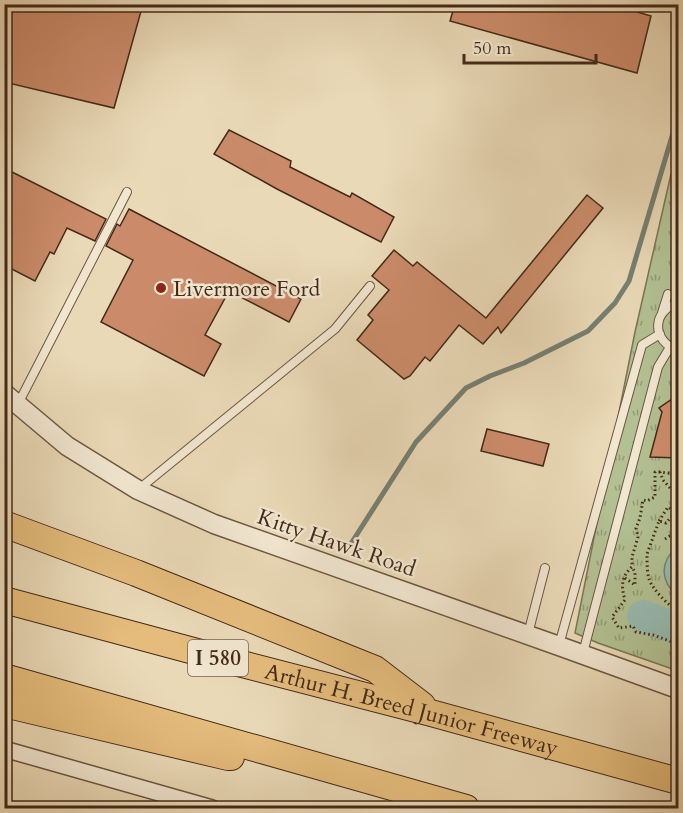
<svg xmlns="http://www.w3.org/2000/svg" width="683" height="813" viewBox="0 0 683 813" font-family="Cardo,serif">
  <defs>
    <pattern id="park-tufts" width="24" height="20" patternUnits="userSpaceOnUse" patternTransform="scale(1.5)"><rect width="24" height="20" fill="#b2c092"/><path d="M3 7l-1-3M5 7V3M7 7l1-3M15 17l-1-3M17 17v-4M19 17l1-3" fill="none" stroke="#929c76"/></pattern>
  </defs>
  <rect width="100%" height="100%" fill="#ead9b7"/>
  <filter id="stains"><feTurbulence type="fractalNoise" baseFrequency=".00333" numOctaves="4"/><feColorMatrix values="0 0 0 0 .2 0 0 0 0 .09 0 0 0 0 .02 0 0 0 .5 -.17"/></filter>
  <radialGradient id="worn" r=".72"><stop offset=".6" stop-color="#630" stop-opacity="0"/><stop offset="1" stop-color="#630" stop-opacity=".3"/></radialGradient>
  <!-- park -->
  <path fill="url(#park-tufts)" stroke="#7a7555" stroke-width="1.5" d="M671,174L678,176V671L598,643L575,633L635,332Z"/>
  <!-- water -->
  <path fill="#98baaf" stroke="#768073" stroke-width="1.5" d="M678,546V597C660,581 659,562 678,546Z"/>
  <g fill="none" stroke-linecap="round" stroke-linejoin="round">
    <!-- stream -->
    <path stroke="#768073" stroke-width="5" d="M345,553L416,442L466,388L490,376L524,363L588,331L615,303L629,281L678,116"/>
    <!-- river -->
    <path stroke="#98baaf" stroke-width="32" d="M643,616L678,629"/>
  </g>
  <!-- building -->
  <path fill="#cb8b6a" stroke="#432a18" stroke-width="1.5" d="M4,4H143L114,108L4,82Z
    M455,4H610L651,16L637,73L450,21Z
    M229,130L291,161L290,167L350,197L352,193L394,217L381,242L277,189L214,154Z
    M4,168L106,219L95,241L67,228L54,254L50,252L35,281L4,265Z
    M587,195L603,208L501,333L498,327L483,344L459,325L430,361L425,357L410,376L404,379L357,340L373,320L368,315L389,290L372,276L394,250L413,266L417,262L486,318Z
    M129,209L301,299L289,322L229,291L205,335L221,344L204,376L101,322L133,260L106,246L117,224L120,226Z
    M678,395V458L650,457L662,412L659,408Z
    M487,429L549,444L543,466L481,451Z"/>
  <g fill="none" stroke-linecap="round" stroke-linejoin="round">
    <!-- service casing -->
    <g stroke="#6d5640" stroke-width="10">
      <path id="service" d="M678,303C651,311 652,342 678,350
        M662,313L668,294
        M18,404L127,192
        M139,489L335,329L370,286
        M528,634L545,568
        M559,645L642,345L660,334
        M583,653L658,367L670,347"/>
    </g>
    <!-- minor casing -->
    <g stroke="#6d5640" stroke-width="18">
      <path id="minor" d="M4,749L212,808"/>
    </g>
    <!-- tertiary casing -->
    <g stroke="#6d5640" stroke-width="21">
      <path id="tertiary" d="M4,393L67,446L138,490L214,524L559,646L678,689"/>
    </g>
    <!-- motorway casing -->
    <g stroke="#432a18" stroke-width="28">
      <g id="motorway">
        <path d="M4,524L136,573L375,669L422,705"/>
        <path id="s1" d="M4,600L242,664L431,713L678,781"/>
        <path d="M4,677L466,808"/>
        <path d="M4,704L228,757H231"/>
      </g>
    </g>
    <!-- path -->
    <path stroke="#432a18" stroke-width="3" stroke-dasharray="1.5 3" stroke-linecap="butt" d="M673,461L678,468
      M660,472H655V497L647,501L643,500L640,518L636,528L638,537L632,557V567C621,577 621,586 625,600L612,617L619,628L633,626L636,632L653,635L678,644
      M678,473L675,474L660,472L663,480L678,497
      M672,516L666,523L659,521L647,554C647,560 647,573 649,579C652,589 669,606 678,611
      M659,521L668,507L678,514
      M665,539L678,531
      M625,578L635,585V572L632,567"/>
    <!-- service -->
    <use href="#service" stroke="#f1e6d0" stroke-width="8"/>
    <!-- minor -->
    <use href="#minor" stroke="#f1e6d0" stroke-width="15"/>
    <!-- tertiary -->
    <use href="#tertiary" stroke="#f1e6d0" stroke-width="18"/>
    <!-- motorway -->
    <use href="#motorway" stroke="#e5bc7c" stroke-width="26"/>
  </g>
  <!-- markers -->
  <circle fill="#8f2418" stroke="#f1e6d0" stroke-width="2" cx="161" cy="288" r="6"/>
  <g text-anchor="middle" stroke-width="5" stroke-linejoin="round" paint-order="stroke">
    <!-- shield labels -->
    <rect fill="#f1e6d0" stroke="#77624f" stroke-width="1.5" x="188" y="640" width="60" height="36" rx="4.5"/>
    <g font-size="21" font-weight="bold" fill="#432a18">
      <text x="218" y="665">I 580</text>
    </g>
    <!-- poi labels -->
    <g font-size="22" fill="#432a18" stroke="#f1e6d0" text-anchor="start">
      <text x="173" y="296">Livermore Ford</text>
    </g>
    <!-- street labels -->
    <g font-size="22" fill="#432a18" stroke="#f1e6d0">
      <text transform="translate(337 542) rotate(19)" y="8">Kitty Hawk Road</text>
      <text dy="8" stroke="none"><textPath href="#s1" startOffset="422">Arthur H. Breed Junior Freeway</textPath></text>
    </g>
  </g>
  <!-- margin -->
  <rect width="683" height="813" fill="none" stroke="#ead9b7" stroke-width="24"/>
  <rect x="6" y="6" width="671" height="801" fill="none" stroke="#432a18" stroke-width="3"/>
  <rect x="12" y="12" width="659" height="789" fill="none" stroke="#432a18" stroke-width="1.5"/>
  <!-- scale -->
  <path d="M464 54v9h132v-9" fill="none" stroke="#432a18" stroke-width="3"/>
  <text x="473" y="54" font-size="18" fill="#432a18" stroke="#f1e6d0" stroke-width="4.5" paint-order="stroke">50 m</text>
  <rect width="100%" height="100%" filter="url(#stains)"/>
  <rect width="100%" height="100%" fill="url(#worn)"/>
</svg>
